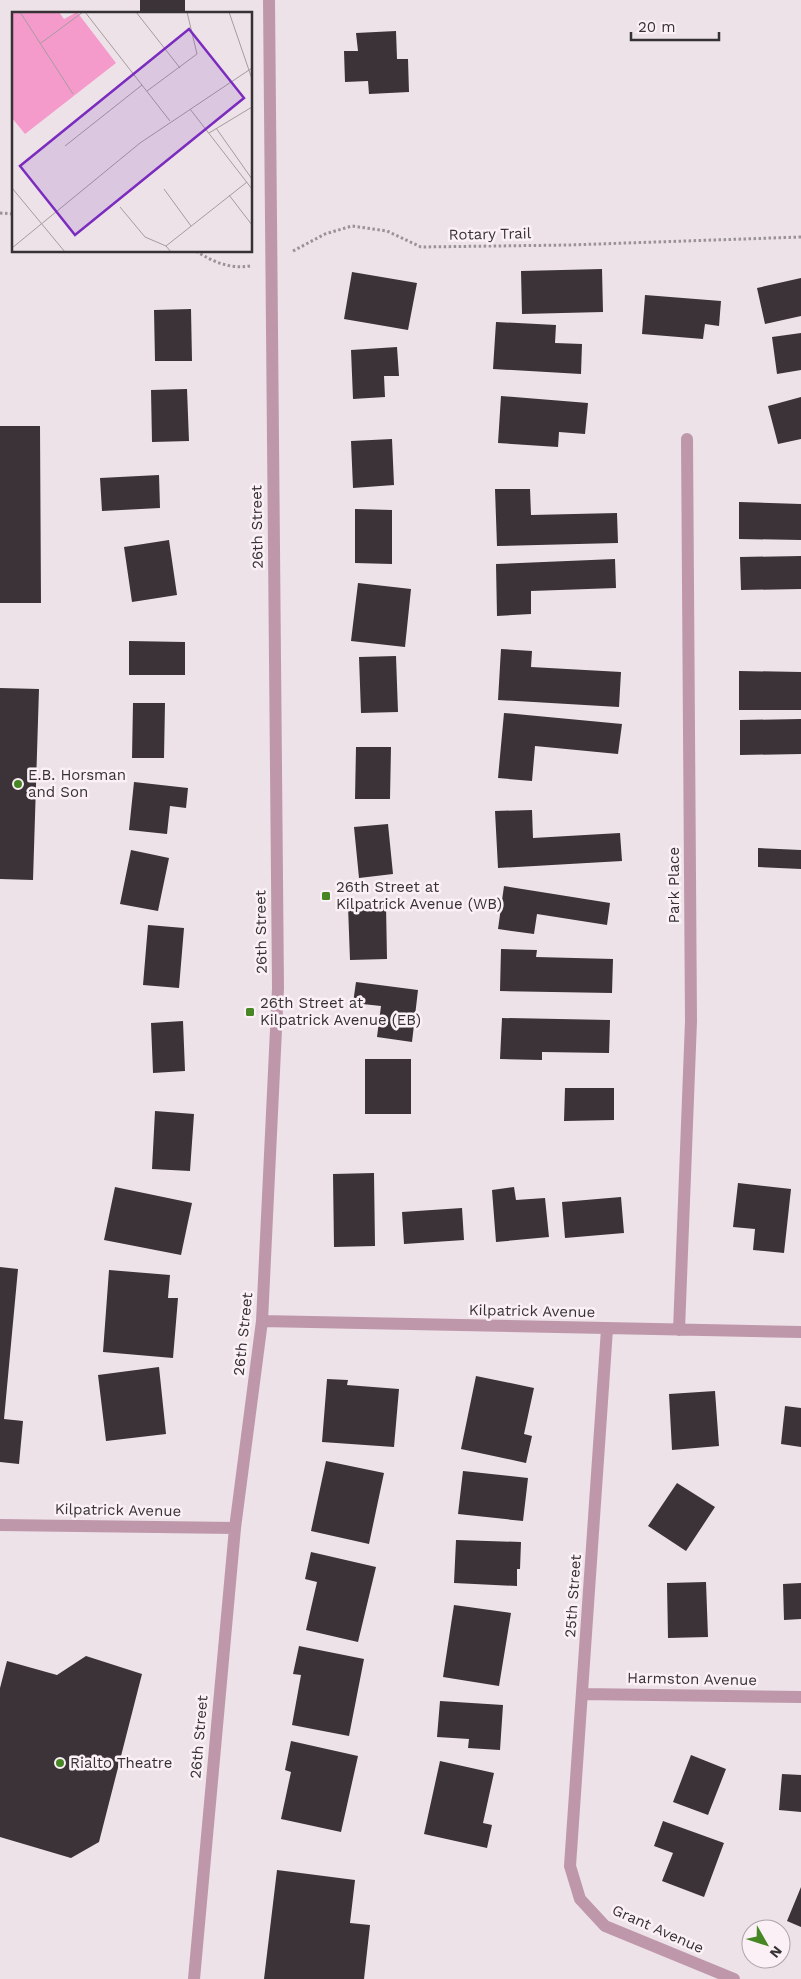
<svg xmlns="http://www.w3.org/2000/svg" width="801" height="1979" viewBox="0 0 801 1979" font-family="'Work Sans',sans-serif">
  <rect width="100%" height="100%" fill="#ede2e7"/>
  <!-- building -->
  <path fill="#3b3337" d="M140,0H185V14H140Z
    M396,31L397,59H408L409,92L369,94L368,81L345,82L344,51H358L356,33Z
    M602,269L603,312L522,314L521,271Z
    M352,272L417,283L408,330L344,319Z
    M801,278V316L765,324L757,288Z
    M645,295L721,301L719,326L705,324L703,339L642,334Z
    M191,309L192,361H155L154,310Z
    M496,322L556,325L555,343L582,344L581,374L493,369Z
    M801,333V370L777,374L772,337Z
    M397,347L399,376H384L385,397L353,399L351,350Z
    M187,389L189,441L152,442L151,390Z
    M501,396L588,403L585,434L559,432L558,447L498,443Z
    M801,397V439L778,444L768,406Z
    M0,426H40L41,603H0Z
    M392,439L394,485L353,488L351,441Z
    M159,475L160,508L102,511L100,478Z
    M495,489H530L531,515L617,513L618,543L497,546Z
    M739,502L801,504V540L739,539Z
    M355,509L392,510V564L355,563Z
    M169,540L177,595L132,602L124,547Z
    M801,556V589L741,590L740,557Z
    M615,559L616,588L531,591V614L497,616L496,564Z
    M358,583L411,589L405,647L351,641Z
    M129,641L185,642V675H129Z
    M501,649L532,651L531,667L621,672L619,707L498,700Z
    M396,656L398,712L361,713L359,657Z
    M739,671L801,672V710H739Z
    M0,688L39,689L33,880L0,879Z
    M133,703H165L164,758H132Z
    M504,713L622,724L618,754L535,746L532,781L498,778Z
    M801,719V754L740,755V720Z
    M356,747H391L390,799H355Z
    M134,782L188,788L186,808L170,806L167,834L129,830Z
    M532,810L533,838L620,833L622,861L498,868L495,811Z
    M388,824L393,874L359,878L354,827Z
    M758,848L801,850V869L758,867Z
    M131,850L169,858L158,911L120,904Z
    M504,886L610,903L607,925L537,914L534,934L498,929Z
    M386,905L387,959L350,960L348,906Z
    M148,925L184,928L179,988L143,985Z
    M501,949L537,950L536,957L613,959L612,993L500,991Z
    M356,982L418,990L412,1042L377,1037L381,1006L353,1003Z
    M502,1018L610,1020L609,1053L542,1052V1060L500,1059Z
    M183,1021L185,1071L153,1073L151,1023Z
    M365,1059H411V1114H365Z
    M565,1088H614V1120L564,1121Z
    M155,1111L194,1114L190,1171L152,1169Z
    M374,1173L375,1246L334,1247L333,1174Z
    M738,1183L791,1189L784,1253L753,1250L755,1229L733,1227Z
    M115,1187L192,1203L181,1255L104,1240Z
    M514,1187L516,1200L545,1198L549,1237L496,1242L492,1190Z
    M621,1197L624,1233L565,1238L562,1202Z
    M462,1208L464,1240L404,1244L402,1212Z
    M0,1267L18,1269L4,1419L23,1421L19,1464L0,1462Z
    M109,1270L170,1275L168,1298H178L173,1358L103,1352Z
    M159,1367L166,1434L106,1441L98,1375Z
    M476,1376L534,1388L524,1434L532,1436L526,1463L461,1449Z
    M327,1379L348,1380L347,1385L399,1389L394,1447L322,1442Z
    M715,1391L719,1446L672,1450L669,1394Z
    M785,1406L801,1408V1447L781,1444Z
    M326,1461L384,1473L369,1544L311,1531Z
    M463,1471L528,1478L523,1521L458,1514Z
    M677,1483L715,1507L686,1551L648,1526Z
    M456,1540L521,1542L520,1569H517V1586L454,1583Z
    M311,1552L376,1567L358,1642L306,1630L317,1582L305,1579Z
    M706,1582L708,1637L668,1638L667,1583Z
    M801,1583V1619L784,1620L783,1584Z
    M454,1605L511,1613L499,1686L443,1677Z
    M299,1646L364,1659L349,1736L292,1725L301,1675L293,1674Z
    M86,1656L142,1674L99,1842L71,1858L0,1837V1688L7,1661L57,1675Z
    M440,1701L503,1705L500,1750L468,1748L469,1739L437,1737Z
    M291,1741L358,1756L341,1832L281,1819L291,1772L285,1770Z
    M691,1755L726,1769L708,1815L673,1802Z
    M440,1761L494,1773L483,1823L492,1825L487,1848L424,1834Z
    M782,1774L801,1775V1812L779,1810Z
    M663,1821L724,1843L704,1897L662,1881L673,1853L654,1846Z
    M277,1870L355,1880L350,1923L370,1925L364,1979H264Z
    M801,1887V1927L787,1921Z"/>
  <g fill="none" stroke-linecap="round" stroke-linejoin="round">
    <!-- path -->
    <path stroke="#9a9396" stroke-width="3" stroke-dasharray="2.5 2.5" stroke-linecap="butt" d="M0,213L14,214
      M196,251C213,262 229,269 250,266
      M293,251L325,234L352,226L387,231L421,247L569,245L801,237"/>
    <!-- minor -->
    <path stroke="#bf97ab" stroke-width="12" d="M262,1321L801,1332
      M607,1329L570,1866L580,1899L605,1926L734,1979
      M679,1330L691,1021L687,439
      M0,1525L235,1528
      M582,1694L801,1697
      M194,1979L235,1528L262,1321L278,988L269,0"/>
  </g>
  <!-- markers -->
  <g fill="#478625" stroke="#faf0f5" stroke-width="2">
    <circle cx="18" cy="784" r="5"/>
    <rect x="321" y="891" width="10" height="10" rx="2.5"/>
    <rect x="245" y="1007" width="10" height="10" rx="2.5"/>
    <circle cx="60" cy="1763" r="5"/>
  </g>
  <g text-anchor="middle" stroke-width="5" stroke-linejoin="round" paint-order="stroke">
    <!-- street labels -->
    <g font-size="15" fill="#363234" stroke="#faf0f5">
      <text transform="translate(490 234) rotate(-1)" y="5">Rotary Trail</text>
      <text transform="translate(257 527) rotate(-91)" y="5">26th Street</text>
      <text transform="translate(674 885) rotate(-90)" y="5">Park Place</text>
      <text transform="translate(261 932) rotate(-91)" y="5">26th Street</text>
      <text transform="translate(532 1311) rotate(1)" y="5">Kilpatrick Avenue</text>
      <text transform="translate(243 1334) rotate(-84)" y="5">26th Street</text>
      <text transform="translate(118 1510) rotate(1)" y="5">Kilpatrick Avenue</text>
      <text transform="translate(573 1596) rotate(-86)" y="5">25th Street</text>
      <text transform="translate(692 1679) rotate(1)" y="5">Harmston Avenue</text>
      <text transform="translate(199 1737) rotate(-85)" y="5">26th Street</text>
      <text transform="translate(658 1929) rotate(24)" y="5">Grant Avenue</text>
    </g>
    <!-- poi labels -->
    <g font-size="15" fill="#363234" stroke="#faf0f5" text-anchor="start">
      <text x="28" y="780">E.B. Horsman<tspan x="28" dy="17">and Son</tspan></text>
      <text x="336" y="892">26th Street at<tspan x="336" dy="17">Kilpatrick Avenue (WB)</tspan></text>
      <text x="260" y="1008">26th Street at<tspan x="260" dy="17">Kilpatrick Avenue (EB)</tspan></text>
      <text x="70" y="1768">Rialto Theatre</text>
    </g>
  </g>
  <!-- overview -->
  <g transform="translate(12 12)">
    <rect width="240" height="240" fill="#ede2e7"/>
    <path d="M0,0H47L52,7L65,0L104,51L13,122L0,106Z" fill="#f59bcc"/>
    <path fill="none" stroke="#a49c9f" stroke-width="1" d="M8,0L61,82M73,0L158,109M124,0L168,56M217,0L240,67M29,31L71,0M135,79L185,42L175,0M178,97L240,177M204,116L240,167M197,121L240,95M53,134L130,73M0,176L53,240M152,177L179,214M217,183L240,213M108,195L133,225L154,234L159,240M154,234L235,170M0,236L128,131L240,56"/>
    <path fill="#7b2cbf" fill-opacity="0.15" stroke="#7b2cbf" stroke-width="2.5" d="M177,17L232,86L63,223L8,154Z"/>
    <rect width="240" height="240" fill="none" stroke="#363234" stroke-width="2.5"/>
  </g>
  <!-- north arrow -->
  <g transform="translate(766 1944) rotate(129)"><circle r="24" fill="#faf0f5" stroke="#aca4a8"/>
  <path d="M0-4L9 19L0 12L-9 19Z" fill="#478625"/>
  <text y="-8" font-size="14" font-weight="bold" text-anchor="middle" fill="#363234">N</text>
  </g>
  <!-- scale -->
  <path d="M631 32v8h88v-8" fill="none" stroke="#363234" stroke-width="2.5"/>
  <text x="638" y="32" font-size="15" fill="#363234" stroke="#faf0f5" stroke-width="4" paint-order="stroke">20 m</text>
</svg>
